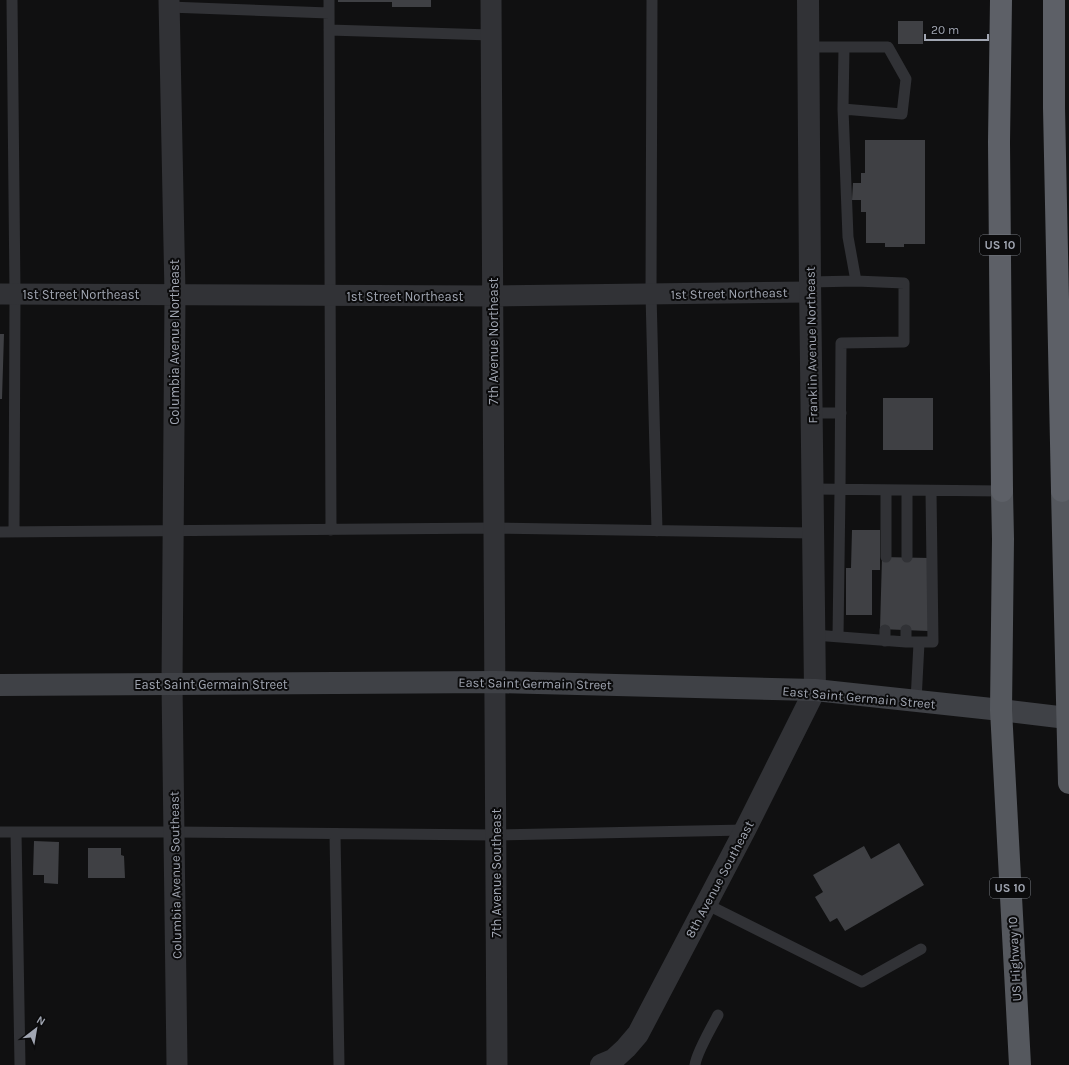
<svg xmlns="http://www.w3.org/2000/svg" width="1069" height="1065" viewBox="0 0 1069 1065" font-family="Karla,sans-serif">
  <rect width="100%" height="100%" fill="#101011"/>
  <!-- building -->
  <path fill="#3f4044" d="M338,0H431V7H392V2H338Z
    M898,21H923V44H898Z
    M865,140H925V244H904V247H885V243H866V212H861V200H852L853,183H861V173H865Z
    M0,334H4L2,399H0Z
    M883,398H933V450H883Z
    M852,530H880V570H872V615H846V568H851Z
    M882,557L930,558L928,631L880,629Z
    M34,841L59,842L58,884L44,883V875H33Z
    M899,843L924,885L845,931L837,918L830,922L815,897L823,892L813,875L864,846L871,859Z
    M88,848H121V855L124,856L125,878H88Z"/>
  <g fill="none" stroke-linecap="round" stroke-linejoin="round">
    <!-- service -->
    <path stroke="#313236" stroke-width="11" d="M12,0L15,294L14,532
      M329,0L331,530
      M652,0L651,294L657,531
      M169,7L329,13
      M329,30L491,35
      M808,47H888L906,79L902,114L843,109L844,47
      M843,109L848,237L856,281
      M810,282L856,281L904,283V342L841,343L840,490L838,637
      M811,413H841
      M812,489L1002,491
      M907,490V557
      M0,532L494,528L813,533
      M886,557V490
      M885,630V641
      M814,635L906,642V630
      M906,642H933L931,491
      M916,701L919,643
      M0,832H174L495,835L745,830
      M16,832L20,1065
      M335,834L339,1065
      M706,904L862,982L921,949
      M695,1065C696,1054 712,1026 718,1015"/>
    <!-- minor -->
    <path stroke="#313236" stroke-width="21" d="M169,0L175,294L172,684L177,1065
      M491,0L497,1065
      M0,294L493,296L810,292"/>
    <!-- tertiary -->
    <path stroke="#313236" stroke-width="22" d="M601,1065L613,1060L626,1048L638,1034L745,830L815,690L810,282L808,0"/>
    <!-- secondary -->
    <path stroke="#3f4146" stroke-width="22" d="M0,685L495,682L815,690L1001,710L1067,718"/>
    <!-- trunk -->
    <path stroke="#55585e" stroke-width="22" d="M1002,491L1003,539L1001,710L1020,1065
      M1062,491L1069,783"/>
    <!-- motorway -->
    <path stroke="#5d6067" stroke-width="22" d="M1001,0L999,142L1002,491
      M1054,0V108L1062,491"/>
  </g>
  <g text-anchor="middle" stroke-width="4" stroke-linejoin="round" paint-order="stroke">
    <!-- shield labels -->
    <g fill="#0b0b0c" stroke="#747880" stroke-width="1">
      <rect x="980" y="235" width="40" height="20" rx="3"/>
      <rect x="990" y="878" width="40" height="20" rx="3"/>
    </g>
    <g font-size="12" font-weight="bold" fill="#a1a6b2">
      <text x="1000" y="249">US 10</text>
      <text x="1010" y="892">US 10</text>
    </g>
    <!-- street labels -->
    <g font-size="13" fill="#a1a6b2" stroke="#0b0b0c">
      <text transform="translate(729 293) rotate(-1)" y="5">1st Street Northeast</text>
      <text x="81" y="299">1st Street Northeast</text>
      <text x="405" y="301">1st Street Northeast</text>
      <text transform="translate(493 341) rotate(-90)" y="5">7th Avenue Northeast</text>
      <text transform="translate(174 342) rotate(-90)" y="5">Columbia Avenue Northeast</text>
      <text transform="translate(811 345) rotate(-91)" y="5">Franklin Avenue Northeast</text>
      <text transform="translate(535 683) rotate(1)" y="5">East Saint Germain Street</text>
      <text x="211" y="689">East Saint Germain Street</text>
      <text transform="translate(859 697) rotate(5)" y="5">East Saint Germain Street</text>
      <text transform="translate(496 873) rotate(-90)" y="5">7th Avenue Southeast</text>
      <text transform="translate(175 875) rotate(-91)" y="5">Columbia Avenue Southeast</text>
      <text transform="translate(719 879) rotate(-62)" y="5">8th Avenue Southeast</text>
      <text transform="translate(1014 959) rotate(-93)" y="5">US Highway 10</text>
    </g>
  </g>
  <!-- north arrow -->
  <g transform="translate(36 1029) rotate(31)" stroke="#0b0b0c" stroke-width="3" paint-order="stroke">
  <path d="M0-3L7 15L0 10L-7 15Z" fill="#a1a6b2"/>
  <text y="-6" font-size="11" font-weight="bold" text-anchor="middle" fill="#a1a6b2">N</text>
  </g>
  <!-- scale -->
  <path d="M925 34v6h63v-6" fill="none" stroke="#a1a6b2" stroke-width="2"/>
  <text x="931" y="34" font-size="12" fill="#a1a6b2" stroke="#0b0b0c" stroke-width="3" paint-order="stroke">20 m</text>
</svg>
